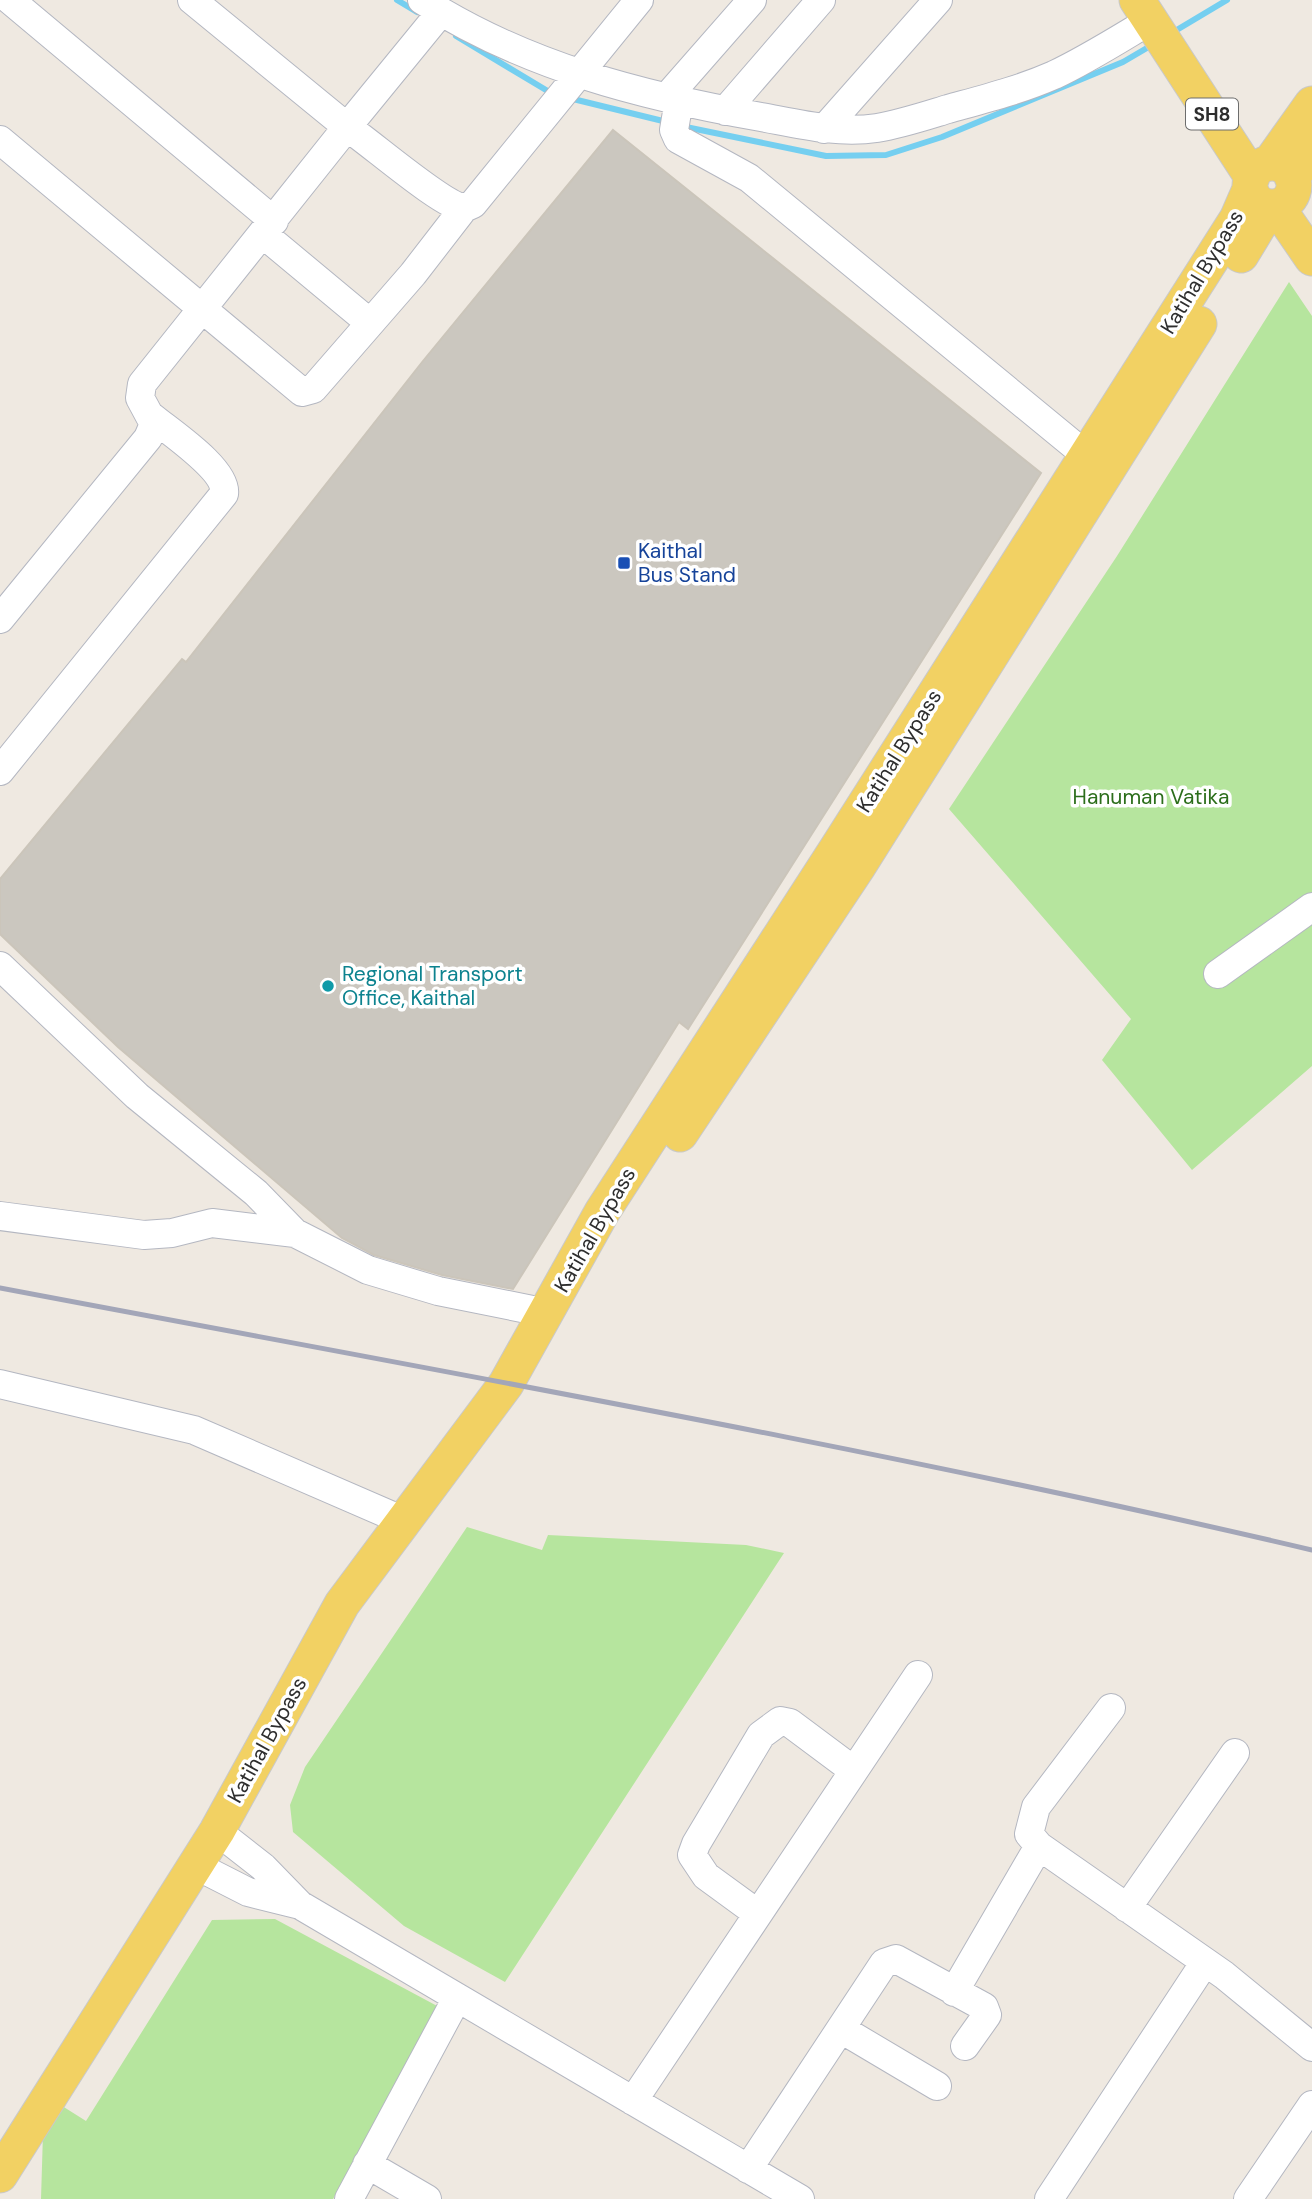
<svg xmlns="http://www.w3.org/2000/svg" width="1312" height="2199" viewBox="0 0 1312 2199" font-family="'DM Sans',sans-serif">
  <rect width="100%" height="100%" fill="#efe9e1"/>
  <!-- green -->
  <path fill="#b6e59e" d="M1289,282L1312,316V1066L1192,1170L1102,1060L1131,1019L949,809L1117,556Z
    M467,1527L542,1550L548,1535L746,1545L784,1553L505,1982L404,1926L293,1832L290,1805L305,1767Z
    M275,1919L439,2007L333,2199H41L43,2133L59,2104L86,2121L212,1920Z"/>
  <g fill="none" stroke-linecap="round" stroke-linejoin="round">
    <!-- stream -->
    <path stroke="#75cff0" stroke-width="6" d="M397,0L417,12
      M1170,34L1227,0
      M456,36L551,93
      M569,98L667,122
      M681,126L826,156L886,155L942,137L1123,62L1152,45"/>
  </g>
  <!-- building -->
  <path fill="#cbc7bf" stroke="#cbc5ba" stroke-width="2" d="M613,130L1041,473L688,1029L679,1022L513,1289L442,1275L374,1255L342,1238L118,1047L0,934V879L182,659L186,662L423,361Z"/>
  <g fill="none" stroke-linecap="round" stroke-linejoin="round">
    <!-- minor casing -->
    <g stroke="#b4b7c1" stroke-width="30">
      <path id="minor" d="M10,0L274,221
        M192,0L347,127L441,12
        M422,0C525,66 642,96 761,117C799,124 838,134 877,128C901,124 925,116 948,109C984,99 1020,90 1054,75C1088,59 1119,39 1151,20
        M667,97L752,0
        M679,100L674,130L678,139L749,178L1087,456
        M725,111L821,0
        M824,129L938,0
        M0,140L302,392L313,389L413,274L464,208
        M263,234L370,323
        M0,619L148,438L154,424L140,398L142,384L347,127C372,144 443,206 464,208L473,204L639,0
        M0,771L224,494C228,470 170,432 152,417
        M0,966L137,1096L256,1193L295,1233L368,1270L438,1291L547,1313
        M1218,974L1312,907
        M0,1216L144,1235L172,1233L212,1223L295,1233
        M0,1384L194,1430L404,1521
        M1111,1708L1036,1807L1029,1834L1039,1846L1224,1975L1312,2047
        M217,1831L263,1867L300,1905L800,2199
        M195,1865L248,1892L300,1905
        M1127,1908L1235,1753
        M758,1914L706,1876L692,1855L696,1844L761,1735L780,1721L790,1723L853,1770
        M954,1992L1039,1846
        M841,2029L937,2086
        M633,2101L918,1675
        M367,2164L427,2199
        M748,2169L884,1963L896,1959L984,2007L987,2015L965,2046
        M349,2199L457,1998
        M1049,2199L1205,1962
        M1248,2199L1312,2105"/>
    </g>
    <!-- major casing -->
    <g stroke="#c9c9c9" stroke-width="37">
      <path id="major" d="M1137,0L1252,177
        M1250 185a22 22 0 1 1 44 0a22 22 0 1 1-44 0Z
        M1270,163L1312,104
        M1292,177L1312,150
        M1277,207L1312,258
        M1241,255L1270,207
        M680,1134L859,865L1199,324
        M0,2175L217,1831L342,1604L506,1384L602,1212L836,850L1237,219L1250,189"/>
    </g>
    <!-- minor -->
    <use href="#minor" stroke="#fff" stroke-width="28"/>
    <!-- major -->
    <use href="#major" stroke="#f2d163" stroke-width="35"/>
    <!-- rail -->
    <path stroke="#a3a6b8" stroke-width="5" d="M0,1288C438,1371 878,1448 1312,1550"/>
  </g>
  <!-- markers -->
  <rect fill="#1a4fb4" stroke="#fff" stroke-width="2.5" x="617" y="556" width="14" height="14" rx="3.5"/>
  <circle fill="#0f9aa8" stroke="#fff" stroke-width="2.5" cx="328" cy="986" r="7"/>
  <g text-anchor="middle" stroke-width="7" stroke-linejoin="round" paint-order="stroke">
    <!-- shield labels -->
    <rect fill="#fff" stroke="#6d6d6d" stroke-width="2" x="1186" y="98.5" width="52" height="31" rx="5"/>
    <g font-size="19" font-weight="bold" fill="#2e2e2e">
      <text x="1212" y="121">SH8</text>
    </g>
    <!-- street labels -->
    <g font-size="21" fill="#2e2e2e" stroke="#fff">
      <text transform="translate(1202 272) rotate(-59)" y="7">Katihal Bypass</text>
      <text transform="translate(899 751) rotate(-58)" y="7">Katihal Bypass</text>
      <text transform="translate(595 1230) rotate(-60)" y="7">Katihal Bypass</text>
      <text transform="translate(267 1740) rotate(-61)" y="7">Katihal Bypass</text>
    </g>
    <!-- transit labels -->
    <g font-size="21" fill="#164399" stroke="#fff" text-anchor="start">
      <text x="638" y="558">Kaithal<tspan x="638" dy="24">Bus Stand</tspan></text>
    </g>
    <!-- park labels -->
    <g font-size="21" fill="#2c6e1b" stroke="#fff">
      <text x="1151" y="804">Hanuman Vatika</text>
    </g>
    <!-- culture labels -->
    <g font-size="21" fill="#0d838f" stroke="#fff" text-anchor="start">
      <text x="342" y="981">Regional Transport<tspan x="342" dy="24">Office, Kaithal</tspan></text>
    </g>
  </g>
</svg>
